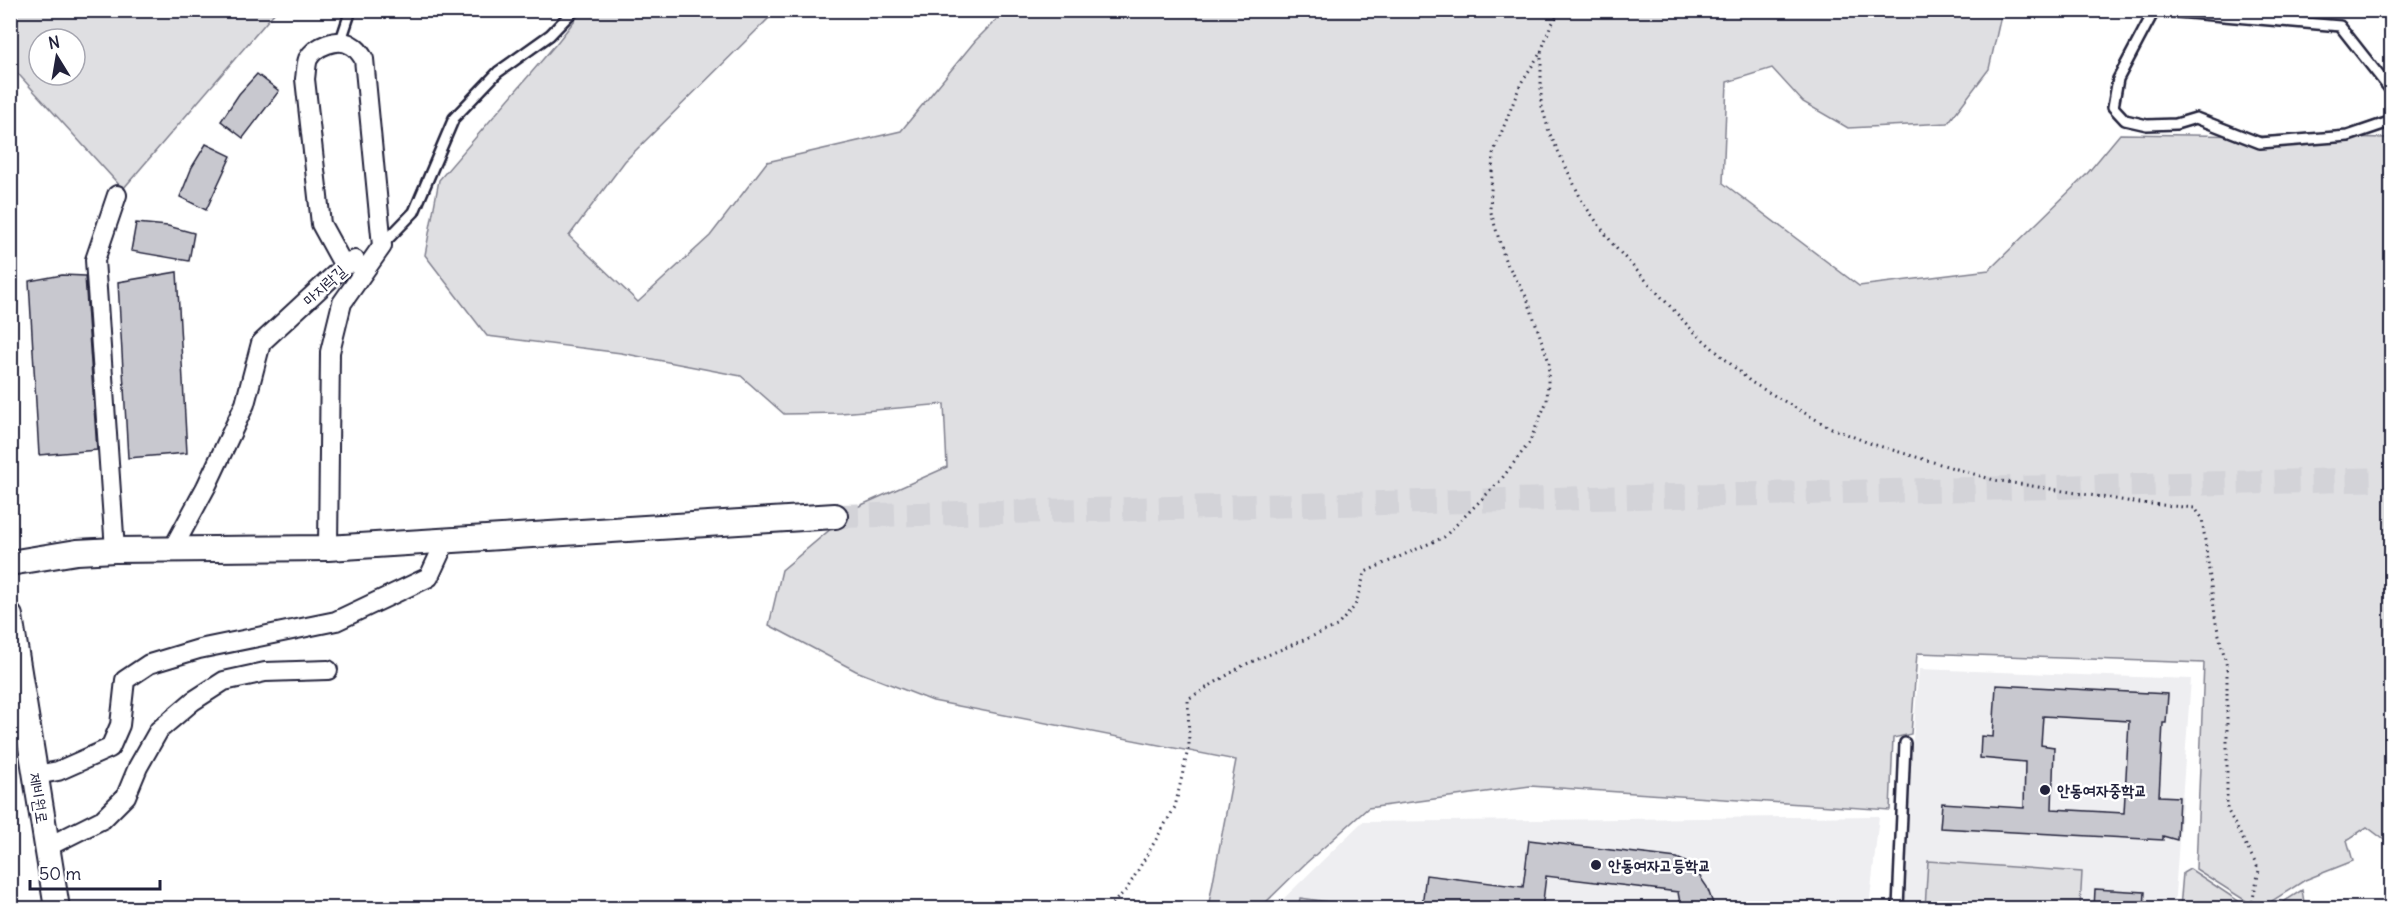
<svg xmlns="http://www.w3.org/2000/svg" width="2402" height="919" viewBox="0 0 2402 919" font-family="Delius,'Poor Story',sans-serif">
  <rect width="100%" height="100%" fill="#fff"/>
  <filter id="ink" filterUnits="userSpaceOnUse"><feTurbulence type="fractalNoise" baseFrequency=".0167" numOctaves="2"/><feDisplacementMap in="SourceGraphic" scale="12" xChannelSelector="R" yChannelSelector="G"/><feConvolveMatrix kernelMatrix="1 2 1 2 8 2 1 2 1" color-interpolation-filters="sRGB"/></filter>
  <g filter="url(#ink)">
    <!-- built -->
    <path fill="#eeeef1" d="M1919,669L2191,679L2174,908H1898Z
      M1879,816L1869,908H1274L1362,822Z"/>
    <!-- green -->
    <path fill="#dfdfe2" stroke="#80808e" stroke-width="1.5" fill-rule="evenodd" d="M11,10H276V11L123,189L11,66ZM39,39H75V75H39Z
      M582,11H776L625,161L569,236L638,302L710,236L767,162L901,131L975,41L1005,11H2002L1989,69L1948,123L1848,128L1803,102L1772,68L1727,82L1723,183L1859,286L1989,270L2086,175L2120,134L2391,138V845L2367,827L2347,840L2353,861L2305,880L2261,908H2257L2196,869L2204,663L1917,653L1911,734L1893,738L1890,810L1530,786L1368,808L1305,864L1260,908H1208L1236,760L933,701L856,671L769,625L782,570L857,507L947,467L944,404L841,413L784,414L741,376L621,353L487,336L425,255L439,180L556,44Z
      M1928,861L2082,872L2080,908H1925Z
      M2190,869L2249,908H2180L2183,873Z
      M2302,890L2305,908H2274Z
      M1300,898L1373,908H1298Z"/>
    <!-- building -->
    <path fill="#c8c8cf" stroke="#22223b" stroke-width="1.5" fill-rule="evenodd" d="M257,74L279,91L243,138L221,121L239,94Z
      M206,144L231,156L206,210L180,197L192,167Z
      M136,223L168,226L194,233L189,261L131,251Z
      M177,272L187,453L128,458L118,282Z
      M62,275L85,276L97,450L39,455L29,281Z
      M1996,685L2168,694L2166,723H2163L2159,796L2179,797L2177,840L2163,836V840L1940,828L1942,803L2024,808L2025,762L1980,758L1981,736L1993,737ZM2043,716L2129,721L2124,813L2052,809L2054,747L2041,745Z
      M1529,840L1677,858L1692,865L1707,887L1715,909H1681L1678,892L1546,876L1542,909H1452L1422,905L1426,875L1523,887Z
      M2095,889L2145,892L2144,909H2094Z"/>
    <g fill="none" stroke-linecap="round" stroke-linejoin="round">
      <!-- secondary-tunnel -->
      <path stroke="#d3d3d8" stroke-width="24" stroke-dasharray="24 12" stroke-linecap="butt" d="M835,516L2392,479"/>
      <!-- lane casing -->
      <g stroke="#22223b" stroke-width="14">
        <path id="lane" d="M340,43L351,10
          M2392,92L2340,26L2166,11L2153,13L2118,79L2113,107L2125,120L2147,125L2176,124L2196,118L2260,143L2348,136L2392,121
          M383,244L414,212L454,118L498,72L550,35L574,10
          M1898,908L1905,743"/>
      </g>
      <!-- street casing -->
      <g stroke="#22223b" stroke-width="22">
        <path id="street" d="M173,548L206,487L245,404L261,343L344,266L355,260
          M328,548L330,352L342,303L382,246L364,59C360,53 357,48 351,45C338,37 315,46 308,59C306,64 306,73 305,79L321,224L344,266
          M115,550L95,260L117,195
          M36,775L58,771L110,748L120,725L125,680L149,664L199,649L336,621L429,577L446,540
          M47,847L103,819L126,796L138,767L159,730L193,701L224,681L265,672L328,670"/>
      </g>
      <!-- secondary casing -->
      <g stroke="#22223b" stroke-width="28">
        <path id="secondary" d="M10,563L77,552L115,550L328,548L835,516
          M10,616L57,908"/>
      </g>
      <!-- path -->
      <path stroke="#22223b" stroke-width="3" stroke-dasharray="1.5 4.5" stroke-linecap="butt" d="M1541,52V103L1549,132L1583,203L1615,247L1692,330L1751,382L1829,427L1869,443L1994,480L2140,503L2195,508L2202,518L2216,623L2227,667V809L2259,870L2251,908
        M1108,908L1127,889L1175,807L1189,745L1188,699L1244,665L1337,626L1355,606L1365,572L1444,537L1500,481L1529,443L1547,401L1549,362L1527,298L1505,260L1490,209L1493,154L1521,83L1541,52L1550,27L1561,10"/>
      <!-- lane -->
      <use href="#lane" stroke="#fff" stroke-width="9"/>
      <!-- street -->
      <use href="#street" stroke="#fff" stroke-width="18"/>
      <!-- secondary -->
      <use href="#secondary" stroke="#fff" stroke-width="24"/>
    </g>
  </g>
  <!-- markers -->
  <g fill="#22223b" stroke="#fff" stroke-width="2">
    <circle cx="2045" cy="790" r="6"/>
    <circle cx="1596" cy="865" r="6"/>
  </g>
  <g text-anchor="middle" stroke-width="5" stroke-linejoin="round" paint-order="stroke">
    <!-- street labels -->
    <g font-size="16" fill="#22223b" stroke="#fff">
      <text transform="translate(324 285) rotate(-42)" y="6">마지락길</text>
      <text transform="translate(39 798) rotate(81)" y="6">제비원로</text>
    </g>
    <!-- poi labels -->
    <g font-size="16" font-weight="bold" fill="#22223b" stroke="#fff" text-anchor="start">
      <text x="2057" y="796">안동여자중학교</text>
      <text x="1608" y="871">안동여자고등학교</text>
    </g>
  </g>
  <!-- margin -->
  <rect width="2402" height="919" fill="none" stroke="#fff" stroke-width="36"/>
  <rect x="18" y="18" width="2366" height="883" fill="none" stroke="#22223b" stroke-width="2" filter="url(#ink)"/>
  <!-- north arrow -->
  <g transform="translate(57 57) rotate(349)"><circle r="28" fill="#ffffff" stroke="#a7a7b1" stroke-width="1.5"/>
  <path d="M0-4.5L10 22L0 15L-10 22Z" fill="#22223b"/>
  <text y="-9" font-size="16" font-weight="bold" text-anchor="middle" fill="#22223b">N</text>
  </g>
  <!-- scale -->
  <path d="M30 880v9h130v-9" fill="none" stroke="#22223b" stroke-width="3"/>
  <text x="39" y="880" font-size="18" fill="#22223b" stroke="#ffffff" stroke-width="4.5" paint-order="stroke">50 m</text>
</svg>
